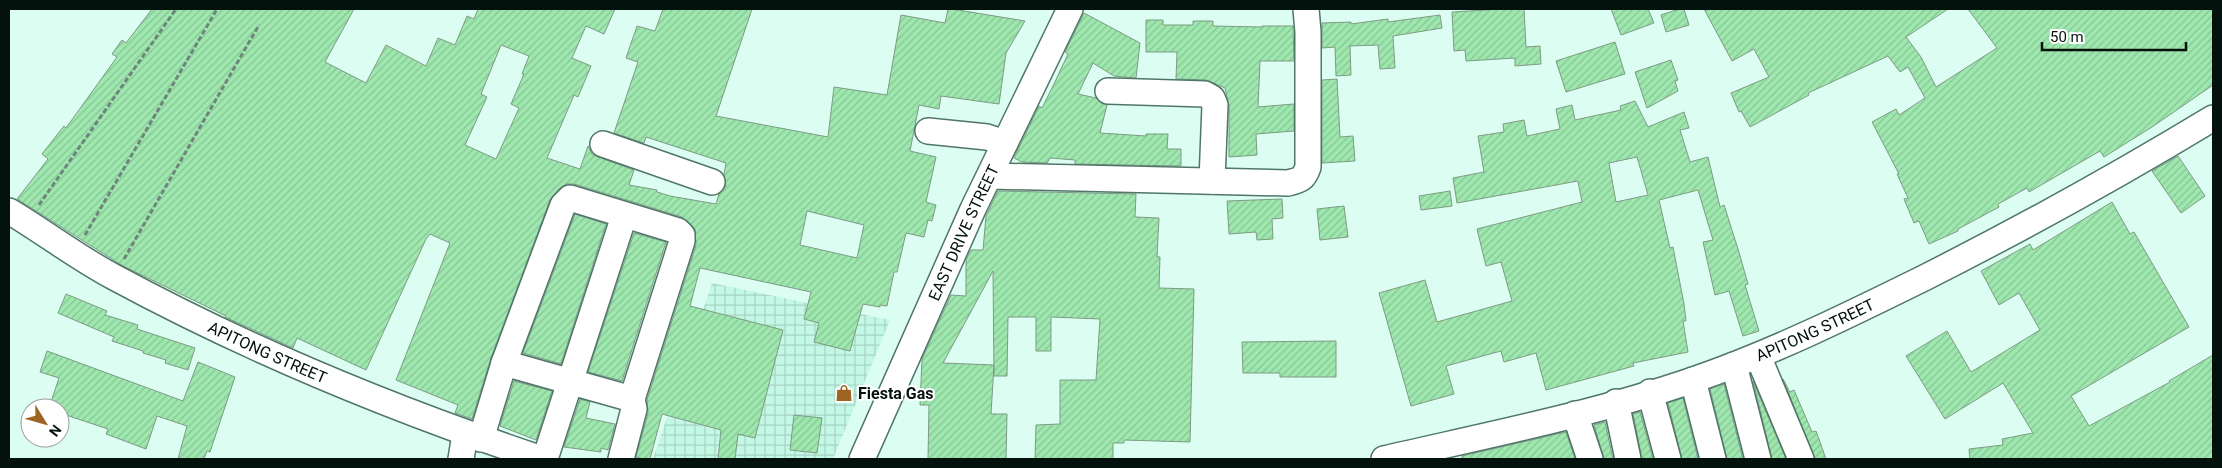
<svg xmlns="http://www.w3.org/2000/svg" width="2222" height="468" viewBox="0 0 2222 468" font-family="Roboto,sans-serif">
  <defs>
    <pattern id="industrial-grid" width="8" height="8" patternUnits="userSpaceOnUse" patternTransform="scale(1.25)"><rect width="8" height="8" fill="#c4f8e6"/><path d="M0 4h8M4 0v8" fill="none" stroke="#a7d4c4"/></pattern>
    <pattern id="building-hatch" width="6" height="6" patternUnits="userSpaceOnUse" patternTransform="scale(1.25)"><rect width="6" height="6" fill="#9ee7ae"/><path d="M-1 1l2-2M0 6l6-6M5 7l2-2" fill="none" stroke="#86c594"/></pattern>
  </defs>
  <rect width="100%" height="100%" fill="#dcfef2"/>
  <!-- industrial -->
  <path fill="url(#industrial-grid)" d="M712,283L890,320L833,459H653Z"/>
  <!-- building -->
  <path fill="url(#building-hatch)" stroke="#7d9b83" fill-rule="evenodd" d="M152,9H354L325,62L366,83L386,45L426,66L438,38L455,45L467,16L474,19L478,9H615L604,34L586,26L572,58L591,66L578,97L574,95L547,158L580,169L588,146L592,154L598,157L634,170L629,185L657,190V192L670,196L716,204L719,194L726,186L724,174L726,163L646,137L644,143L614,133L638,62L626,58L637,26L655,31L663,9H752L716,116L828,137L834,87L887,95L901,15L945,23L948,9H952L1025,21L1006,53L999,104L941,96L939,109L919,105L910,151L936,157L926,202L936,205L932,221L928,220L924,237L906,233L897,272H894L887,306L880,305V307L863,304L850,351L814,342L819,323L804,319L811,292L700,268L690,306L783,330L755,438L738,434L735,459H718L721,430L662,414L650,459H644L636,457L648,413L647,400L696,245L695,229L682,217L574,184H566L560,188L550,200L491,358L472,419L455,413L458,405L396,380L450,243L430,234L426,239L366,370L297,338L293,348L225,317L226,316L123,266L17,199L48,159L42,154L64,126L66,128L117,57L112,54L122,40L126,43ZM501,45L529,56L522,74H524L511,104L519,108L496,159L465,145L487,97L481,94ZM807,211L864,225L857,258L800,245Z
    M1502,9H1524L1526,47L1540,46L1541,64L1515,66V58L1466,61L1465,50L1454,51L1452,12Z
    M1611,9H1648L1654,23L1621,35Z
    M1679,9H1684L1689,25L1666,32L1661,15Z
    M1704,9H1948L1906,37L1921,57L1936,87L1997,48L1968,9H2213V85L2152,127L2104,157L2100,151L2029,192L2027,188L1998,204L1999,207L1958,229V231L1929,244L1919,221L1914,223L1904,199L1908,198L1897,174H1899L1872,122L1896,109L1899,115L1925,98L1908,67L1900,72L1888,56L1808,93L1809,95L1750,127L1741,111L1739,112L1731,93L1769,77L1754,49L1732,61Z
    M1084,13L1140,43L1136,78L1114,76L1093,63L1078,94L1096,98L1101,103L1107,105L1100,133L1146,136V134H1168L1167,149H1181V166L1075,164V160L1050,158L1047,163L1022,162L1014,158L1039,106L1042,108L1054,84L1068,54L1065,52Z
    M1440,15L1442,28L1393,36L1395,68L1380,69L1378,45L1350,46L1351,75L1336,76L1335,47L1322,48V23L1351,22V24L1388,19V22Z
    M1146,20H1163V25H1193V21H1213V26L1262,27V26H1293L1294,61H1260L1258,107L1294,104V131L1256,134L1257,155L1229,157V106L1225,88L1206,80L1176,79L1177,52H1146Z
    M1615,42L1625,74L1566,92L1556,61Z
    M1671,60L1678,80L1675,81L1678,91L1647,108L1635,72Z
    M1337,79L1340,137L1353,136L1355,161L1322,163V80Z
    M1635,101L1648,127L1684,112L1689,128L1680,130L1690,162L1708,157L1720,207L1724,205L1738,249L1748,284L1745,285L1759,331L1743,336L1729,291L1715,295L1703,242L1713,240L1698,190L1659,200L1670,248L1673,247L1684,304L1686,321H1683L1688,352L1633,363L1634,366L1546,390L1536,353L1504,362L1501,351L1446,366L1454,394L1411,406L1379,293L1425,280L1437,322L1512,301L1501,262L1486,266L1477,229L1582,202L1578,181L1457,203L1453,178L1484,172L1478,136L1504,132L1503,124L1524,120L1527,136L1560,129L1556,109L1572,105L1575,120L1621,110L1620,106ZM1637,157L1648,195L1616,202L1609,163Z
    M2178,156L2205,196L2181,213L2152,171Z
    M998,191L1136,194L1135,217L1159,218L1157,257H1160L1159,288L1194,289L1190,442L1124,440V443H1113V459H1035L1036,425L1060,424V380H1096L1100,319L1051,317V351H1036V317H1008L1007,376H994L993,271L943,363L994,365L991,414H1007L1006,459H928L929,405H920L922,359L951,295L966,296V260L971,250H983L986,216Z
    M1450,191L1452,206L1421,210L1419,196Z
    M1282,199L1283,218L1272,219L1273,239L1257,240L1256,232L1229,234L1227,201Z
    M2112,202L2130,234L2134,232L2189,327L2071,396L2089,426L2170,382L2169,381L2213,355V459H1970L1969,449L2003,445L2002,439L2033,433L2003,383L1945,419L1906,356L1947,331L1971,372L2040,330L2019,293L1999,305L1981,271L2030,244L2033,250Z
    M1344,206L1348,237L1320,240L1317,209Z
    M575,214L606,224L561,364L523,353Z
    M634,233L666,242L622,381L588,372Z
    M66,294L107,311L105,315L138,325L137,329L195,348L188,370L165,363L166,360L143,353V351L112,341L114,337L58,313Z
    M1336,341V377H1280V373H1243L1242,342Z
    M47,351L183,401L198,362L235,377L210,452L207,451L204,459H178L187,426L157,416L146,449L106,434L108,429L60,413V408H49L59,378L40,372Z
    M1783,379L1790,392L1794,390L1812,432L1816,431L1826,459H1815Z
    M514,381L552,391L536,440L500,426Z
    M1753,381L1786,459H1772Z
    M1724,384L1743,459H1727L1710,389Z
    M1683,398L1698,459H1682L1668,403Z
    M580,399L590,402L586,418L615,424L608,450L601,448V452L564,447Z
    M1640,412L1653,459H1642L1633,414Z
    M794,415L822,418L817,453L790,450Z
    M1605,422L1613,459H1604L1594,425Z
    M1566,432L1575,459H1462V456Z"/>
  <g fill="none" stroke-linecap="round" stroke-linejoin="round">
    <!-- minor casing -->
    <g stroke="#4f7669" stroke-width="28">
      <g id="minor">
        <path d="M1108,91L1205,94L1212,98L1215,105L1212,181"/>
        <path d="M928,131L987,137L1005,143"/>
        <path d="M603,144L712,182"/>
        <path d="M990,176L1288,183C1300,180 1304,179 1308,167V32L1306,9"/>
        <path id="s1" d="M9,211C44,232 78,258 114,277C251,351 395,410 542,459"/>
        <path d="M1758,356L1801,459"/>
        <path d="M504,363L632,399"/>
        <path d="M1734,365L1758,459"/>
        <path d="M1693,380L1713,459"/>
        <path d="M1650,392L1668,459"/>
        <path d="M1616,402L1628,459"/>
        <path d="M1575,414L1590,459"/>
        <path d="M481,439L504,363L563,205L570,198L678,231L682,235V241L632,399L634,409L621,459"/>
        <path d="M461,459L465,434"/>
        <path d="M545,459L624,216"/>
        <path id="s2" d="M862,459L973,209L1070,9"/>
        <path id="s3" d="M1384,459C1488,435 1595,414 1696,379C1774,352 1849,315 1924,278C2023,228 2119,175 2213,118"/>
      </g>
    </g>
    <!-- path -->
    <path stroke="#6d857d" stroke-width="3" stroke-dasharray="5 2.5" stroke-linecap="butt" d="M39,205L176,9
      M85,235L217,9
      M124,259L259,25"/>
    <!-- minor -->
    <use href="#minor" stroke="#fff" stroke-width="25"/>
  </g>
  <!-- icons -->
  <defs>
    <g id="shop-bare" transform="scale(1.35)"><path d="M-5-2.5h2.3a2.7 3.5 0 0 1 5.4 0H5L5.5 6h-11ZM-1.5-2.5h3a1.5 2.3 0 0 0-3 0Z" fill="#9e6424" stroke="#fff" stroke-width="2.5" paint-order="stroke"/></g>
  </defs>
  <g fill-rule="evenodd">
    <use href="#shop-bare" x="844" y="393"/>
  </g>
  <g text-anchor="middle" stroke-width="4" stroke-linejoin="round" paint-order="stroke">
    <!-- street labels -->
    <g font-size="16" fill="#04120e" stroke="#fff">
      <text dy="6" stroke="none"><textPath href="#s2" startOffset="248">EAST DRIVE STREET</textPath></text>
      <text dy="6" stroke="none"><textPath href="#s3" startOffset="451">APITONG STREET</textPath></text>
      <text dy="6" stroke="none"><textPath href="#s1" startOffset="295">APITONG STREET</textPath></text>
    </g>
    <!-- poi labels -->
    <g font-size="16" font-weight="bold" fill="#04120e" stroke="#fff" text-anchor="start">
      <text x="858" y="399">Fiesta Gas</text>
    </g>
  </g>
  <!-- border -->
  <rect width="2222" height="468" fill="none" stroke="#04120e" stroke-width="20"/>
  <!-- north arrow -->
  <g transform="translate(45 423) rotate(127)"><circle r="24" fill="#ffffff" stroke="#9ba09f"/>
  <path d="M0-4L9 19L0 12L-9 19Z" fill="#9e6424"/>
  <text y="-8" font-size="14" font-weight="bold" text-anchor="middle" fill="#04120e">N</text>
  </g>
  <!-- scale -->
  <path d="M2042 42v8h144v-8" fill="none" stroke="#04120e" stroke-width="2.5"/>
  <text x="2050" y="42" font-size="15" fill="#04120e" stroke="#ffffff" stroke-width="4" paint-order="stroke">50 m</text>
</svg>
